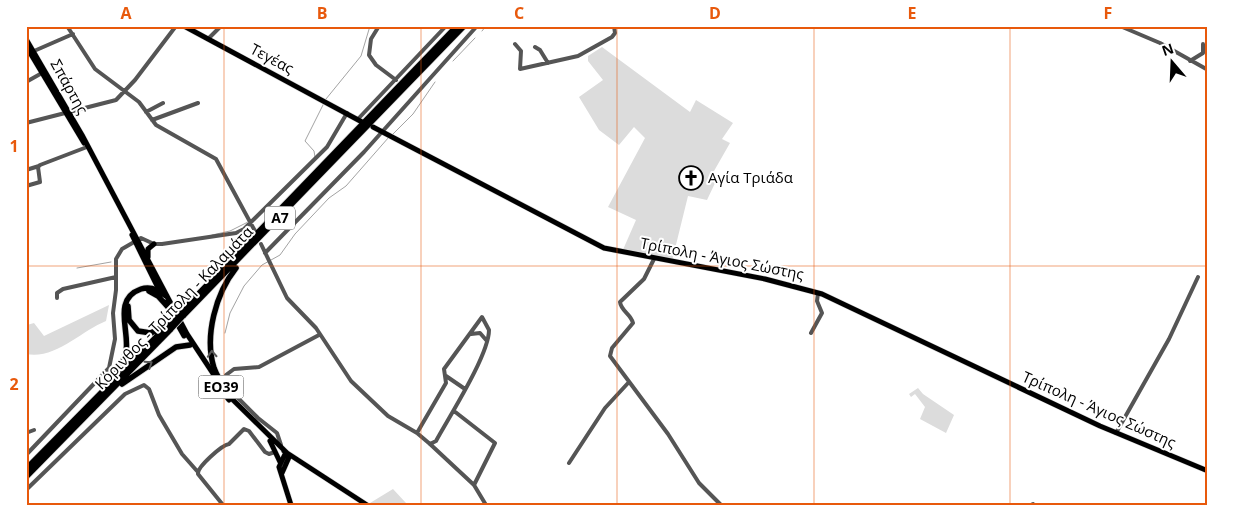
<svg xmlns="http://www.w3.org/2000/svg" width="1234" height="531" viewBox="0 0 1234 531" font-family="'Open Sans',sans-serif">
  <rect width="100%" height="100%" fill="#fff"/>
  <!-- green -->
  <path fill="#dcdcdc" d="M602,47L690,112L696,100L733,123L722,139L730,143L710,178L716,181L707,200L688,196L672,261L622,252L636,220L608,207L645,138L634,127L619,145L599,130L579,97L603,80L588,61V56Z
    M109,305L106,321C81,331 55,360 26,354L27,325L34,323L44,336Z
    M918,388L923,394L954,415L946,433L920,419L925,407L915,394L911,397L909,394Z
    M393,489L406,503V505L370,503Z"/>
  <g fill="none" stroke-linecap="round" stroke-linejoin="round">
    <!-- stream -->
    <path stroke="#a3a3a3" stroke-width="1" d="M482,31L486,26
      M453,61L475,38
      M326,99L361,56L370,26
      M392,135L413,114L435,82
      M315,157L314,151L305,141L324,103
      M212,235L230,231L248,222
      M77,268L111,262
      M225,333L230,313L244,286L262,265L280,255L295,234L329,198L346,186L389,137"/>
    <!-- major casing -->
    <g stroke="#dbdbdb" stroke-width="6">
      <path id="major" d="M184,26L362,122
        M26,39L82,135L187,334L220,384
        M26,46L84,143
        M373,127L604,248L765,279L822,294L1100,426L1208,471
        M132,235L160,292
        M148,257V249L154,244
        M165,302L184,336
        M215,383L229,400
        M228,395L286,452
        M270,441L280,462
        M284,451L367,505
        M286,452L279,467L291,505
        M282,473L290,455"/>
    </g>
    <!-- highway casing -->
    <g stroke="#dbdbdb" stroke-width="7">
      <path id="highway" d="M149,291L158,296L167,306
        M128,306L129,320L138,331L151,333L162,327
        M181,312L457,26
        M183,316L464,26
        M113,376C119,369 124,361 126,352C130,331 112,299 141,289C150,286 159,290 166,296
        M122,384L176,347L190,345
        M231,398C225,389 218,379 214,368C204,336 216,293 236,268
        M26,469L169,324
        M26,477L171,329"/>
    </g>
    <!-- minor -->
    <path stroke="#555" stroke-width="4" d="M67,26L95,69L139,102L156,125L216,159L255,231
      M379,26L371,39L369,55L376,65L396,80
      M1120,26L1160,43L1208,70
      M208,39L221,26
      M515,44L521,51L520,69L578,56L612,37L615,33L614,26
      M535,47L540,50L548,63
      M34,51L73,34
      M1190,61L1203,53V44
      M26,82L42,73
      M146,112L163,103
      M358,119L446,26
      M152,120L198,103
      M26,123L116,100L135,80L176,26
      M26,170L39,166
      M26,186L40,182L38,167L40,165L87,147
      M261,244L287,298L316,328L351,381L388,416L417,433L430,444L474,485L486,505
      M265,253L364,152L477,26
      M654,259L644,279L620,302C621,311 631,314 633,323L612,348L610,356L668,434L699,483L721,505
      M57,298V293L63,289L116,277
      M811,333L822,313L817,301L818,293
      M471,334L480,333L487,341
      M446,376L465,389
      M454,411L495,443L474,485
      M26,433L34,430
      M417,433L446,383L444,369L482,317L489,330C489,355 449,417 436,441L430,444
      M1116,433L1169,339L1198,277
      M281,445L277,433L258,418L230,390L225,381L226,375L234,369L259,367L319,335
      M26,455L109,368L115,339L113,313L116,290V259L122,249L141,238L154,244H162L236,233L244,229L327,147L347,113
      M569,463L605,408L629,382
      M26,490L125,394L144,385L149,389L159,415L182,454L197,471
      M223,505L198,474C197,467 222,445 229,444L244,429L249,431L265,452L269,454L275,452
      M1031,505L1033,504"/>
    <!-- major -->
    <use href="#major" stroke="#000" stroke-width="5"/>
    <!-- highway -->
    <use href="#highway" stroke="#000" stroke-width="5.5"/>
    <!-- highway-bridge casing -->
    <g stroke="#dbdbdb" stroke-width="7" stroke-linecap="butt">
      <path id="highway-bridge" d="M169,324L181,312
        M171,329L183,316"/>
    </g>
    <!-- highway-bridge -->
    <use href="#highway-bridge" stroke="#000" stroke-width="5.5"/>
  </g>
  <!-- one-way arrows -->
  <defs><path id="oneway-chevron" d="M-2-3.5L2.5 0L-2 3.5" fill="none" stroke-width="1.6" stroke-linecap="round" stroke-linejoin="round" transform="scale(1.25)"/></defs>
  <g stroke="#595959">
    <use href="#oneway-chevron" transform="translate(212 354) rotate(-93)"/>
    <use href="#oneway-chevron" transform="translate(149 364) rotate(-34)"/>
  </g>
  <!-- grid -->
  <path fill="none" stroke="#e8590c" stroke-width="1" stroke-opacity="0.55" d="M224,26V505M421,26V505M617,26V505M814,26V505M1010,26V505M26,266H1208"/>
  <!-- icons -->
  <defs>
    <g id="church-ring" transform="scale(1.25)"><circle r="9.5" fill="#fff" stroke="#000" stroke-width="1.5"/><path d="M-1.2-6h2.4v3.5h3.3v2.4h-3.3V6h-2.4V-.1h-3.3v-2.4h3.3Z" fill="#000"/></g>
  </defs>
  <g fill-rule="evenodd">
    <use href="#church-ring" x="691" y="178"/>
  </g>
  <g text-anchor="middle" stroke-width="4" stroke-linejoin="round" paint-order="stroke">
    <!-- shield labels -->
    <g fill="#fff" stroke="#4c4c4c" stroke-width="1">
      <rect x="265" y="206.5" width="30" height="23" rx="4"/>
      <rect x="198.5" y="375.5" width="45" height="23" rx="4"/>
    </g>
    <g font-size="14" font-weight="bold" fill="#000">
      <text x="280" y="223">Α7</text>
      <text x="221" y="392">ΕΟ39</text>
    </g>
    <!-- street labels -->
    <g font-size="15" fill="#000" stroke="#fff">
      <text transform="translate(272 59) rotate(28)" y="5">Τεγέας</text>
      <text transform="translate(69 87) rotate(61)" y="5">Σπάρτης</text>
      <text transform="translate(722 259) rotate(11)" y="5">Τρίπολη - Άγιος Σώστης</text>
      <text transform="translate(174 308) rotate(-46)" y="5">Κόρινθος - Τρίπολη - Καλαμάτα</text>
      <text transform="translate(1099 410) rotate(24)" y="5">Τρίπολη - Άγιος Σώστης</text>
    </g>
    <!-- poi labels -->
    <g font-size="15" fill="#000" stroke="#fff" text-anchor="start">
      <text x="708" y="183">Αγία Τριάδα</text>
    </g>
  </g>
  <!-- border -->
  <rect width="1234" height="531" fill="none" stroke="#ffffff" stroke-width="55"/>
  <!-- north arrow -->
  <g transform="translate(1172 62) rotate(341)" stroke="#ffffff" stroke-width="4" paint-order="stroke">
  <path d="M0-4L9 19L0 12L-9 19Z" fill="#000000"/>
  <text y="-8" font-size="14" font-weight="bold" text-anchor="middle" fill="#000000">N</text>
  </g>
  <rect x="28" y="28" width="1178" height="476" fill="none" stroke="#e8590c" stroke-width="2"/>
  <g font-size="16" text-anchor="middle" font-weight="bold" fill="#e8590c">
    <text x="126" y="19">A</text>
    <text x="322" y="19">B</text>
    <text x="519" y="19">C</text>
    <text x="715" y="19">D</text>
    <text x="912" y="19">E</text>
    <text x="1108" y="19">F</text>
    <text x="14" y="152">1</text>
    <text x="14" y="390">2</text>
  </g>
</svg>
